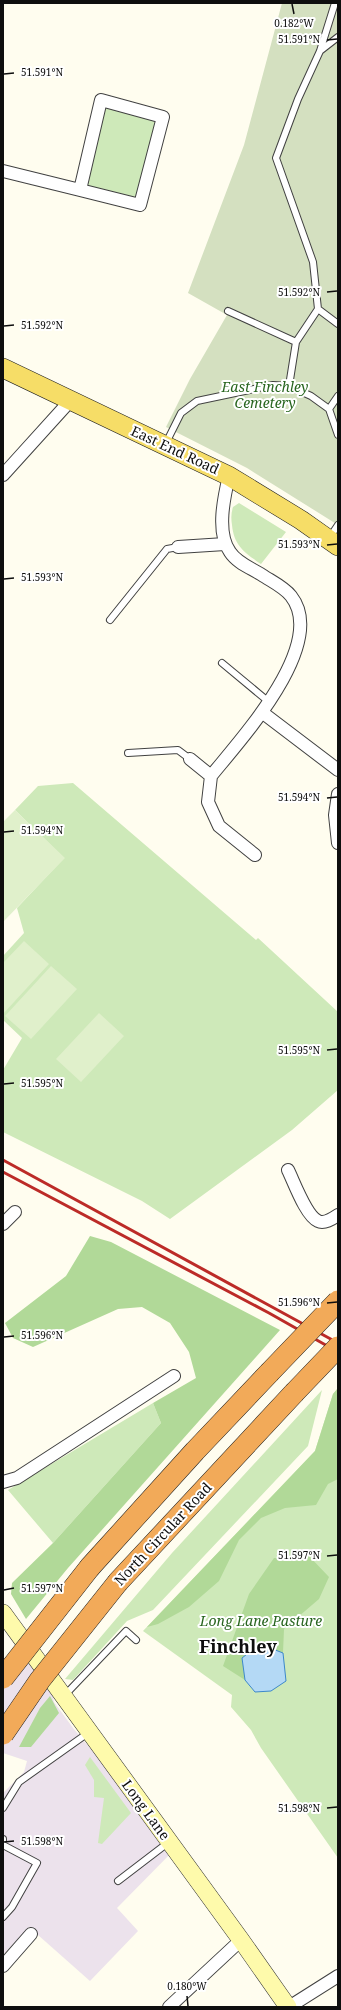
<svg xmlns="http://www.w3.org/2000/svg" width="341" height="2010" viewBox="0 0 341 2010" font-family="'Noto Serif',serif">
  <rect width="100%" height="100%" fill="#fffdef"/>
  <!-- industrial -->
  <path fill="#ece2ec" d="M27,1645L48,1675L54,1702L73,1728L175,1849L117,1908L138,1931L90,1981L29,1927L3,1955V1793L24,1772L27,1761L3,1753V1678Z"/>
  <!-- green -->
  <path fill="#cee9b9" d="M101,100L163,117L140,205L80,190Z
    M239,503L286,532L261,564C245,553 234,546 232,525C231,519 231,513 233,507Z
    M73,783L256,940L258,938L338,1012V1090L292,1130L170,1219L142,1201L3,1132V1070L22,1038L3,1020V956L24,933L17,908L64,858L15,810L38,786Z
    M338,1388V1858L261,1748L251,1730L231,1707L232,1695L143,1631L315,1451L333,1394Z
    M322,1390L308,1446L153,1610L127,1621L73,1680L65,1679L172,1553Z
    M153,1403L161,1423L53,1543L8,1490Z
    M90,1757L131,1813L102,1844L98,1843L104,1798L94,1797V1780L85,1765Z"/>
  <!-- forest -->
  <path fill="#b1d998" d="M90,1236L111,1242L280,1330L68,1568L26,1619L11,1594L12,1583L53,1543L161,1423L153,1403L196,1378L189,1352L170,1323L142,1307L118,1309L33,1347L13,1338L5,1323L66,1276Z
    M338,1388V1479L328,1484L316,1505L285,1508L261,1518L239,1540L219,1581L189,1607L158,1624L147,1627L315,1451L333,1394Z
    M309,1556L329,1577L319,1599L284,1629L283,1653L260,1644L242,1658L245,1680L223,1666L249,1594L274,1558Z
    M50,1696L59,1713L31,1747H19L40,1708Z"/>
  <!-- cemetery -->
  <path fill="#d4e0c0" d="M282,3H338V525L247,468L166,427L190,379L227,315L188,293L244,145Z"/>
  <!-- pitch -->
  <path fill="#e0f0cb" d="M15,810L65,858L3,922V822Z
    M24,941L49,964L3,1014V963Z
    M51,966L77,989L31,1039L5,1016Z
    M99,1013L124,1036L81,1082L56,1059Z"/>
  <!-- water -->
  <path fill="#b4d9f5" stroke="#3c88cb" d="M260,1644L283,1653L286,1681L271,1691L255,1692L245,1680L242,1658Z"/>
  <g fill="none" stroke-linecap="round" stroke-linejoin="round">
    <!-- lane casing -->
    <g stroke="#414141" stroke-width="8">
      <path id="lane" d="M320,51L338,37
        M318,309L313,262L276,158L298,99L320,51L335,3
        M228,311L296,342
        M289,386L311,396L329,409L338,396
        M329,409L338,435
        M166,443L181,413L197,401L273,385L289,386L296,342L318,309L338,324
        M330,537L338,525
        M110,620L167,549L178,547
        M222,663L269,702
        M128,753L178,750L190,759
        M64,1696L126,1631L136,1640
        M3,1808L19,1782L88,1733
        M3,1839V1840
        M3,1845L37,1863L12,1907L3,1917
        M118,1881L169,1842"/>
    </g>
    <!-- street casing -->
    <g stroke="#414141" stroke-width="14">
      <path id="street" d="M101,100L163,117L140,205L80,190Z
        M3,171L80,190
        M3,475L70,401
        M178,547L225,544
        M263,713L338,770
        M190,759L211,776
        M211,776C240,740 329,644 291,596C284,587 271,581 262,575C251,568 237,563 230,552C216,533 224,497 229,476
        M211,776L208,802L219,826L255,855
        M338,794L335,815L338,843
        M288,1170C294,1182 306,1216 318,1221C324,1224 332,1219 338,1215
        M3,1224L15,1212
        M3,1482L17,1478L174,1376
        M3,1966L31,1934
        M169,2007L241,1940
        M289,2007L338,1976"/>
    </g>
    <!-- secondary casing -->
    <g stroke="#303030" stroke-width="18">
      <path id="secondary" d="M3,1613L241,1940L288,2007"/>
    </g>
    <!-- primary casing -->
    <g stroke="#1f1f1f" stroke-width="20">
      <path id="primary" d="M3,368L229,476L301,520L338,546"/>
    </g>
    <!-- highway casing -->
    <g stroke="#1f1f1f" stroke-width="22">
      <path id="highway" d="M90,1567L195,1451L269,1373
        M118,1582L294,1393"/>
    </g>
    <!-- lane -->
    <use href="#lane" stroke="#fff" stroke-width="6"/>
    <!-- street -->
    <use href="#street" stroke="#fff" stroke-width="12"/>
    <!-- secondary -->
    <use href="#secondary" stroke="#fefaab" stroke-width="17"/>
    <!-- primary -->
    <use href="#primary" stroke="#f6dd67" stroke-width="19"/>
    <!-- highway -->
    <use href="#highway" stroke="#f2aa59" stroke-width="21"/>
    <!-- rail -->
    <path stroke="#bc2b27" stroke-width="3" d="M3,1160L338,1343
      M3,1172L269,1313L338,1352"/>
    <!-- highway-bridge casing -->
    <g stroke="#1f1f1f" stroke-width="22" stroke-linecap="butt">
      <path id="highway-bridge" d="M269,1373L338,1301
        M294,1393L338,1347
        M3,1678L90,1567
        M3,1734L40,1680L118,1582"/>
    </g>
    <!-- highway-bridge -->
    <use href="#highway-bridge" stroke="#f2aa59" stroke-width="21"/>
  </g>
  <!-- ticks -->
  <path fill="none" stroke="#0e0e0e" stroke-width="1.5" d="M292,4L294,14M327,40L337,39M4,74L14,73M327,292L337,291M4,326L14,325M327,545L337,544M4,579L14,578M327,798L337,797M4,832L14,831M327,1050L337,1049M4,1084L14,1083M327,1303L337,1302M4,1337L14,1336M327,1556L337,1555M4,1590L14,1588M327,1808L337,1807M4,1842L14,1841M187,1996L188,2006"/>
  <g text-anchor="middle" stroke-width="4" stroke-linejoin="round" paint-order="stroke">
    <!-- park labels -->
    <g font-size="14" font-style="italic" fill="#28651f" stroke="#fff">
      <text x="265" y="392">East Finchley<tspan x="265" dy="16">Cemetery</tspan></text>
      <text x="261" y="1626">Long Lane Pasture</text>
    </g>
    <!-- street labels -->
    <g font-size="14" fill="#0e0e0e" stroke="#fff">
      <text transform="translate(175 450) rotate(25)" y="5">East End Road</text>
      <text transform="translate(163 1534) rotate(-47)" y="5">North Circular Road</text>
      <text transform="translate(146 1810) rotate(54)" y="5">Long Lane</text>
    </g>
    <!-- district labels -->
    <g font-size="18" font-weight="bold" fill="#0e0e0e" stroke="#fff">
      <text x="238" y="1653">Finchley</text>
    </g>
  </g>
  <g font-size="10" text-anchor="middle" fill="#0e0e0e" stroke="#fff" stroke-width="4" stroke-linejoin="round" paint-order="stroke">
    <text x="294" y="27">0.182°W</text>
    <text x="299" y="43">51.591°N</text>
    <text x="42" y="76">51.591°N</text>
    <text x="299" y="296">51.592°N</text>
    <text x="42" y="329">51.592°N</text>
    <text x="299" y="548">51.593°N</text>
    <text x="42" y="581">51.593°N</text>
    <text x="299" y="801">51.594°N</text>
    <text x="42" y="834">51.594°N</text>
    <text x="299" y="1054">51.595°N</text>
    <text x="42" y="1087">51.595°N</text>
    <text x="299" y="1306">51.596°N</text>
    <text x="42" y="1339">51.596°N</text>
    <text x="299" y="1559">51.597°N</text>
    <text x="42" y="1592">51.597°N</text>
    <text x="299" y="1812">51.598°N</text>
    <text x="42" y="1845">51.598°N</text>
    <text x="187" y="1990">0.180°W</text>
  </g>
  <!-- border -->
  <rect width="341" height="2010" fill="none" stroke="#0e0e0e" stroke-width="8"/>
</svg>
